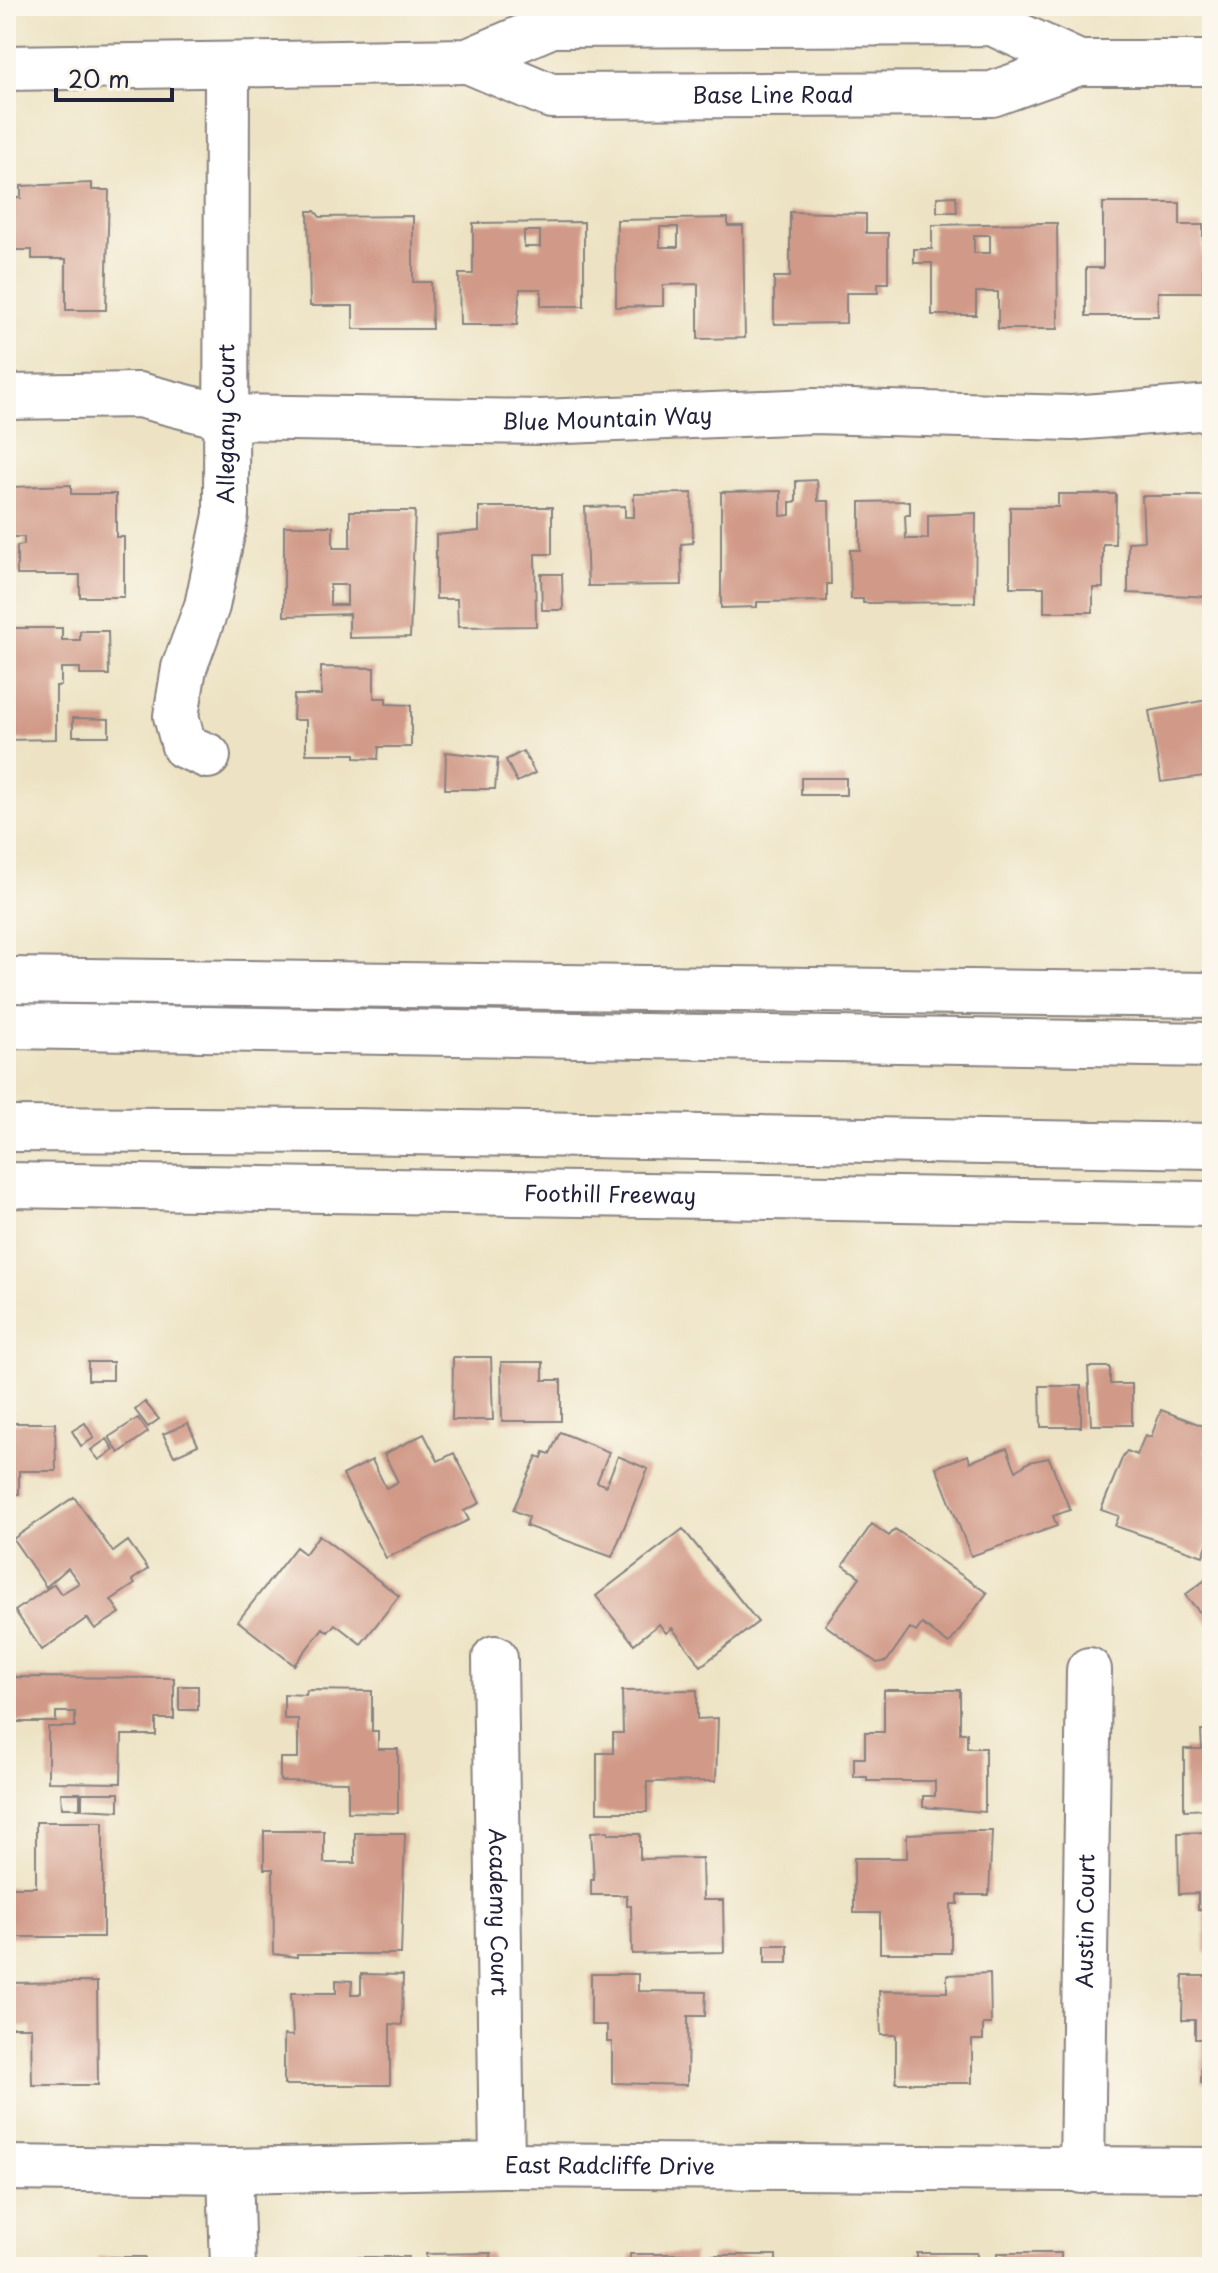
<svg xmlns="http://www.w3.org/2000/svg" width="1218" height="2273" viewBox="0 0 1218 2273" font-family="'Playpen Sans',sans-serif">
  <rect width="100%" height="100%" fill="#fbf7ec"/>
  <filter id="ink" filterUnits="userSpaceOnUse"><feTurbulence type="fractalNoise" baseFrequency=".0125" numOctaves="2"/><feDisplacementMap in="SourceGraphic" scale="16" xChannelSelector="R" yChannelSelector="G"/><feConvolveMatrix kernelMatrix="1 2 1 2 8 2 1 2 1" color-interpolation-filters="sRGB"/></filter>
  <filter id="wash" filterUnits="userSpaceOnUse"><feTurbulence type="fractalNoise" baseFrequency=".006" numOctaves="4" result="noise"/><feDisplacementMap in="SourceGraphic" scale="32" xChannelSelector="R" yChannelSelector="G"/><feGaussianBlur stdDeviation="1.8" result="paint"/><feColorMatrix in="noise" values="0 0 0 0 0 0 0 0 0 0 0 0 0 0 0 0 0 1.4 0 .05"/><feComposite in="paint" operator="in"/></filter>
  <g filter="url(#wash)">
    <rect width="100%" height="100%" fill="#ede3c4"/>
    <g id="blocks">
      <!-- building -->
      <path fill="#d19a88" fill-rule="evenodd" d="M92,183V190H109L106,310H66V259H32V250H13V198H21V186Z
        M956,196L957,212H937V197Z
        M1103,203H1180V225H1203V292H1158V316H1086V268H1103Z
        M308,211H315L320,217L413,216V282H431L432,329H353V306H310Z
        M790,212L866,214V233H888V283H878V293H846V323L774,324V277H790Z
        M728,218V226H743L745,338L698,339V284L663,285V306L616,307L617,220ZM660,227H678V247H660Z
        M584,222V306H541V289H520L517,325H460L459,274H473V223ZM524,231H540V247H524Z
        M1042,223H1057L1058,329H998V292H976V315H932V263H914V249H932V225ZM974,235H990V253H974Z
        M817,480L818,501H829L831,584H827V601L757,602V607L721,608V492L781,491V516L790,515V502H796V481Z
        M71,485V494H116V537H124V597H80V575H17V546L24,545V537H12V487Z
        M692,493L693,543L681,544L682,585L588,586L585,507L625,506V517H634V494Z
        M1058,494H1116L1115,544H1103V588H1093V612H1044V587H1010V507H1058Z
        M1142,496H1206V532H1212V597L1128,593V542L1144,541Z
        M910,501V515H905L906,539H928V515L976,513L975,602L863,603V599H851L850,550H860V502Z
        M479,507H552V554H535L536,626L458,627L457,599H436V535L479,531Z
        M350,511H415L410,637L349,638V614L284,616V526H333V548H350ZM330,585H347V605H330Z
        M541,574H562L563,610H542Z
        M11,628H62V640H80V631H108L109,675H80V668H61V686H56V739L6,740V631Z
        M321,667L374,668V698H386V704L411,705V747H379L378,759L355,758V754H306V720H293L294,695H321Z
        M1212,699V775L1161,782L1149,711Z
        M73,718L109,719V736H73Z
        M523,751L535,773L517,782L506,760Z
        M446,752L498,758L495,789H445Z
        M801,778H846V795H801Z
        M453,1357H491L493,1420H452Z
        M88,1362H113V1380H88Z
        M501,1362H543V1380H561V1421H502Z
        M1088,1367H1110V1384H1132V1425H1091Z
        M1040,1386H1081V1427H1041Z
        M145,1402L159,1419L148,1427L135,1410Z
        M1161,1410L1212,1429L1205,1452L1212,1454V1530L1203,1556L1115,1526L1119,1516L1101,1510L1123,1456L1127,1451L1137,1455L1145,1435L1151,1437Z
        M138,1418L148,1432L119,1453L109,1437Z
        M6,1423H55L56,1471H19V1494H6Z
        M85,1423L94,1438L81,1446L72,1431Z
        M188,1423L198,1445L174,1456L163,1434Z
        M560,1432L609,1452L597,1482L606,1486L618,1456L648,1469L612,1557L526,1526L529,1517L513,1510L537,1456L542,1458L544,1452L550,1454Z
        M424,1434L438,1461L454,1453L480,1503L464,1511L469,1520L386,1558L343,1475L372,1460L386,1488L398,1482L384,1454Z
        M107,1439L114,1450L99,1460L91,1450Z
        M1007,1448L1016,1471L1029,1462L1049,1458L1070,1510L1053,1516L1057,1526L971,1556L936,1467L968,1455L970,1462Z
        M74,1497L113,1552L128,1541L148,1569L132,1580L135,1584L111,1600L120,1613L95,1629L87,1618L42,1650L15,1611L54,1584L61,1594L79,1583L68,1568L46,1587L13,1539Z
        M872,1524L889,1536L895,1529L987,1593L949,1644L922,1624L916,1632L910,1628L887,1661L877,1663L825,1625L860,1577L843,1565Z
        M683,1529L758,1622L701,1666L672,1628L666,1633L659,1624L634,1644L596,1596Z
        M319,1535L399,1596L361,1644L335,1624L328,1632L323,1628L294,1665L238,1621L296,1547L305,1554Z
        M1212,1575V1627L1185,1595Z
        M8,1677L174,1678V1719H156V1735H122L121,1783L48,1782V1727H75V1712H56V1722H7Z
        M179,1686H198V1710H179Z
        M307,1690L372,1691V1731H378V1749H398V1813L348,1812V1782L280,1781V1758H298V1719H284V1694L306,1695Z
        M697,1690V1719L718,1718L716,1781L647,1782V1812H597V1753H613V1733H623L622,1691Z
        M884,1690H960V1733H967V1748H985V1812L923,1807V1796H935V1781H867V1777H854V1758H865V1732H884Z
        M1201,1731H1212V1809L1184,1810V1749H1202Z
        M61,1793H80V1808H62Z
        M82,1793H119V1811L82,1809Z
        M36,1822H103V1937H6V1887H36Z
        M264,1831H324V1863H355V1833H405L401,1954H297V1957L274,1954L273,1869H264Z
        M608,1831V1834H640V1859L702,1858L703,1900H723L724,1952L632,1954L631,1906H627V1895H591V1880H594L591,1832Z
        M973,1831H992L989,1895H958V1904H951V1953H880V1913H854V1858H907V1834Z
        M1212,1832V1953H1205L1204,1909L1198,1910V1893L1179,1894L1178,1833Z
        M765,1945H788V1963H765Z
        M990,1973L991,2024H983V2040H972V2083H896V2035H881L879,1991L947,1992V1975Z
        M361,1974L403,1975L402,2025L390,2024V2085H284V2035L293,2036L291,1993H336V1980L352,1981L351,1994H361Z
        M591,1974H638V1991L706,1992L705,2016H688L687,2085L612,2083V2042H607V2025H591Z
        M1183,1976H1212V2083H1201L1202,2039H1195V2020H1182Z
        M97,1982L98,2085H32L31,2027H6V1983Z
        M491,2253V2267H427L426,2254Z
        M917,2253H977V2267H917Z
        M997,2253H1061V2267H997Z
        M630,2254H694L693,2267H630Z
        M711,2255H776V2267H711Z
        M98,2257H145V2267H98Z
        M357,2257H409V2267H357Z"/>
    </g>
  </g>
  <g filter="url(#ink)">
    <use href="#blocks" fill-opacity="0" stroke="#888280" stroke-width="2"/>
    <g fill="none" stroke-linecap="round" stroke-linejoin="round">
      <!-- minor casing -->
      <g stroke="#888280" stroke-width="48">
        <g id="minor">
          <path id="s1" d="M6,397L139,395L225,417L541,422L813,411L1072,418L1212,407"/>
          <path id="s2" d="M208,756L184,746L176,716L184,668L207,606L226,515L227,67"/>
          <path id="s3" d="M495,1658L502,2165"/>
          <path id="s4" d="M6,2168L230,2171L502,2165L1212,2170"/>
          <path d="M230,2171L233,2267"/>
          <path id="s5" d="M1082,2171L1089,1670"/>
        </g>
      </g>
      <!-- major casing -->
      <g stroke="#888280" stroke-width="48">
        <g id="major">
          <path id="s6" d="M468,61L551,96L992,94L1079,63H1212"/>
          <path d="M6,68L468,61L552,25L992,23L1079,63"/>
        </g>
      </g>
      <!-- highway casing -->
      <g stroke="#888280" stroke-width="48">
        <g id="highway">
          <path d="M6,980L1212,995"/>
          <path d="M6,1026L1212,1045"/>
          <path d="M6,1129L349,1131L1212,1146"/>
          <path id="s7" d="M6,1185L1212,1204"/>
        </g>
      </g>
      <!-- minor -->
      <use href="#minor" stroke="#fff" stroke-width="44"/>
      <!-- major -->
      <use href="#major" stroke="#fff" stroke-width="44"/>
      <!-- highway -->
      <use href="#highway" stroke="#fff" stroke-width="44"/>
    </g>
  </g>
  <g text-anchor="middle" stroke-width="6" stroke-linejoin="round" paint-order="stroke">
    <!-- street labels -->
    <g font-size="22" fill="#22223b" stroke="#fbf7ec">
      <text dy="8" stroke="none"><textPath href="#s6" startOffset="312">Base Line Road</textPath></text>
      <text dy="8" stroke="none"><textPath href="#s1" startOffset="604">Blue Mountain Way</textPath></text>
      <text dy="8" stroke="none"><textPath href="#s2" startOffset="356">Allegany Court</textPath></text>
      <text dy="8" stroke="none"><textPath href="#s7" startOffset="604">Foothill Freeway</textPath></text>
      <text dy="8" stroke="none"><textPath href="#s3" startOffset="254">Academy Court</textPath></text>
      <text dy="8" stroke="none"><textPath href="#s5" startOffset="250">Austin Court</textPath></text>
      <text dy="8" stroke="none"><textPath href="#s4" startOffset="604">East Radcliffe Drive</textPath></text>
    </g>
  </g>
  <!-- margin -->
  <rect width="1218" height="2273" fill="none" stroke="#fbf7ec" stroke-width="32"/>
  <!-- scale -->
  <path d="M56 88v12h116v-12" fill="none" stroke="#22223b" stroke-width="4"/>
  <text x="68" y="88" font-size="24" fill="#22223b" stroke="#fbf7ec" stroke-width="6" paint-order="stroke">20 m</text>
</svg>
